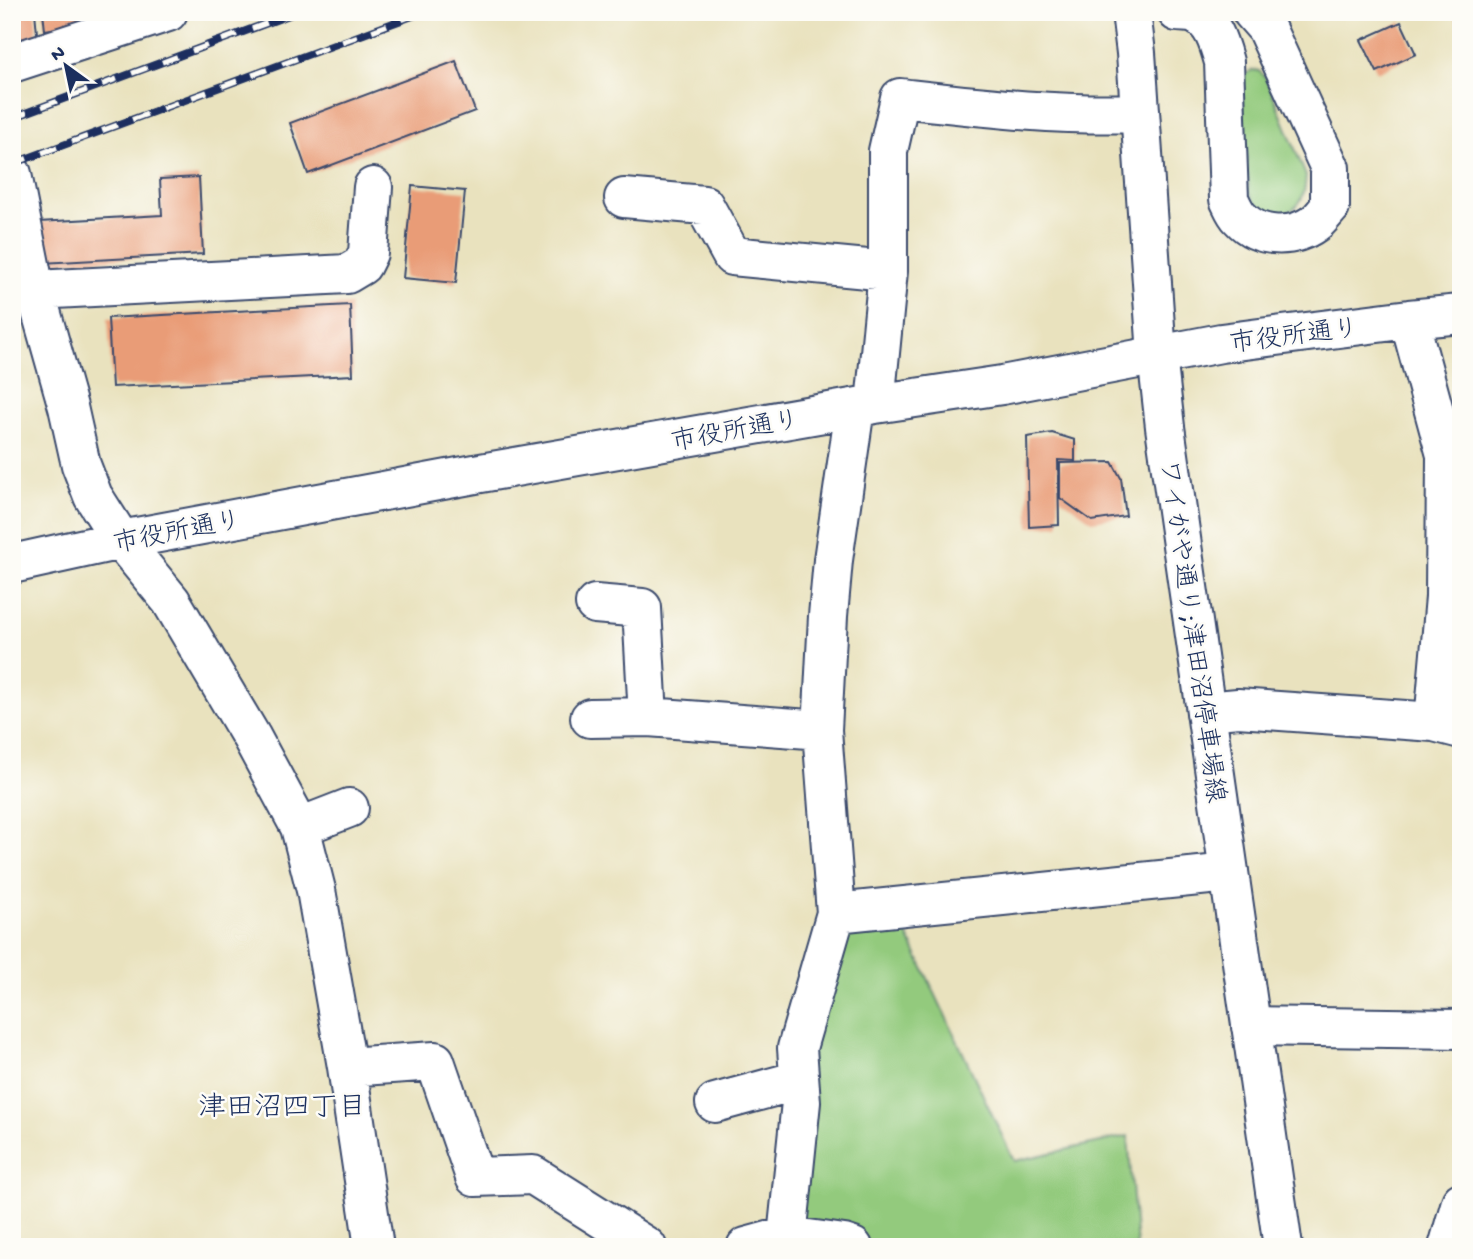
<svg xmlns="http://www.w3.org/2000/svg" width="1473" height="1259" viewBox="0 0 1473 1259" font-family="'Gochi Hand','Klee One',sans-serif">
  <rect width="100%" height="100%" fill="#fdfcf7"/>
  <filter id="ink" filterUnits="userSpaceOnUse"><feTurbulence type="fractalNoise" baseFrequency=".0143" numOctaves="2"/><feDisplacementMap in="SourceGraphic" scale="14" xChannelSelector="R" yChannelSelector="G"/><feConvolveMatrix kernelMatrix="1 2 1 2 8 2 1 2 1" color-interpolation-filters="sRGB"/></filter>
  <filter id="wash" filterUnits="userSpaceOnUse"><feTurbulence type="fractalNoise" baseFrequency=".00686" numOctaves="4" result="noise"/><feDisplacementMap in="SourceGraphic" scale="28" xChannelSelector="R" yChannelSelector="G"/><feGaussianBlur stdDeviation="1.57" result="paint"/><feColorMatrix in="noise" values="0 0 0 0 0 0 0 0 0 0 0 0 0 0 0 0 0 1.4 0 .05"/><feComposite in="paint" operator="in"/></filter>
  <g filter="url(#wash)">
    <rect width="100%" height="100%" fill="#e9e2be"/>
    <!-- green -->
    <path fill="#93ca7d" stroke="#577c6e" stroke-width="2" d="M1252,70L1259,71L1266,78L1306,176C1305,185 1305,194 1299,203C1292,214 1275,216 1264,210C1256,207 1253,200 1249,193L1241,83L1242,77Z
      M898,915L1014,1161L1128,1136L1137,1247H791L808,1053L844,923Z"/>
    <g id="blocks">
      <!-- building -->
      <path fill="#e99c77" d="M12,12H35L38,44L12,47Z
        M43,12H81L83,24L45,30Z
        M1453,12H1461V31Z
        M1401,22L1416,54L1377,72L1361,40Z
        M456,61L475,111L308,174L290,123Z
        M199,177L203,254L42,263L39,222L162,215L160,179Z
        M412,186L465,191L456,283L403,278Z
        M350,305L353,375L112,387L108,318Z
        M1052,433L1075,440V461L1058,460L1059,525L1029,527L1027,437Z
        M1112,462L1121,478L1126,516L1092,521L1060,498V463Z"/>
    </g>
  </g>
  <g filter="url(#ink)">
    <use href="#blocks" fill-opacity="0" stroke="#3a4a6c" stroke-width="2"/>
    <g fill="none" stroke-linecap="round" stroke-linejoin="round">
      <!-- minor casing -->
      <g stroke="#3a4a6c" stroke-width="42">
        <path id="minor" d="M1177,12C1182,13 1190,12 1194,14C1213,21 1219,44 1224,62L1229,199C1232,205 1235,213 1240,218C1259,239 1293,239 1315,223C1321,219 1325,212 1330,207V168L1266,28L1252,12
          M12,63L168,12
          M12,174L35,290L68,407L81,465L93,496L121,540L171,601L252,738L300,827L316,890L347,1067L374,1247
          M624,198L704,205L732,256L888,271
          M35,290L347,274L362,265L368,253L373,187
          M1409,319L1446,455L1445,597L1434,722
          M875,404L888,271V151L900,98C982,107 1058,116 1140,113
          M12,564L121,540L475,474L875,404L1002,385L1221,343L1409,319L1461,314
          M595,604L642,608L648,717
          M1206,711L1238,708L1434,722L1461,729
          M590,718L648,717L822,730
          M300,827L349,808
          M836,913L1229,873
          M1251,1026L1461,1029
          M347,1067L435,1061L475,1177L533,1175L647,1247
          M715,1103L799,1080
          M746,1247L787,1236L844,1244L853,1247
          M786,1247L801,1102L797,1048L836,913L822,730L828,616L833,560L855,408
          M1448,1247L1461,1202"/>
      </g>
      <!-- major casing -->
      <g stroke="#3a4a6c" stroke-width="42">
        <path id="major" d="M1131,12L1136,53L1157,355L1165,427L1283,1247"/>
      </g>
      <!-- minor -->
      <use href="#minor" stroke="#fff" stroke-width="38"/>
      <!-- major -->
      <use href="#major" stroke="#fff" stroke-width="38"/>
      <!-- rail casing -->
      <g stroke="#1b2f5e" stroke-width="8">
        <path id="rail" d="M12,118L297,12
          M12,164L423,12"/>
      </g>
      <!-- rail -->
      <use href="#rail" stroke="#fdfcf7" stroke-width="5" stroke-dasharray="16" stroke-linecap="butt"/>
    </g>
  </g>
  <g text-anchor="middle" stroke-width="5" stroke-linejoin="round" paint-order="stroke">
    <!-- street labels -->
    <g font-size="26" fill="#1b2f5e" stroke="#fdfcf7">
      <text transform="translate(1294 334) rotate(-7)" y="9">市役所通り</text>
      <text transform="translate(735 429) rotate(-10)" y="9">市役所通り</text>
      <text transform="translate(177 530) rotate(-11)" y="9">市役所通り</text>
      <text transform="translate(1194 631) rotate(82)" y="9">ワイがや通り;津田沼停車場線</text>
    </g>
    <!-- neighbourhood labels -->
    <g font-size="28" fill="#1b2f5e" stroke="#fdfcf7">
      <text x="282" y="1115">津田沼四丁目</text>
    </g>
  </g>
  <!-- margin -->
  <rect width="1473" height="1259" fill="none" stroke="#fdfcf7" stroke-width="42"/>
  <!-- north arrow -->
  <g transform="translate(66 66) rotate(327)" stroke="#fdfcf7" stroke-width="5" paint-order="stroke">
  <path d="M0-5L12 26L0 18L-12 26Z" fill="#1b2f5e"/>
  <text y="-10" font-size="19" font-weight="bold" text-anchor="middle" fill="#1b2f5e">N</text>
  </g>
</svg>
